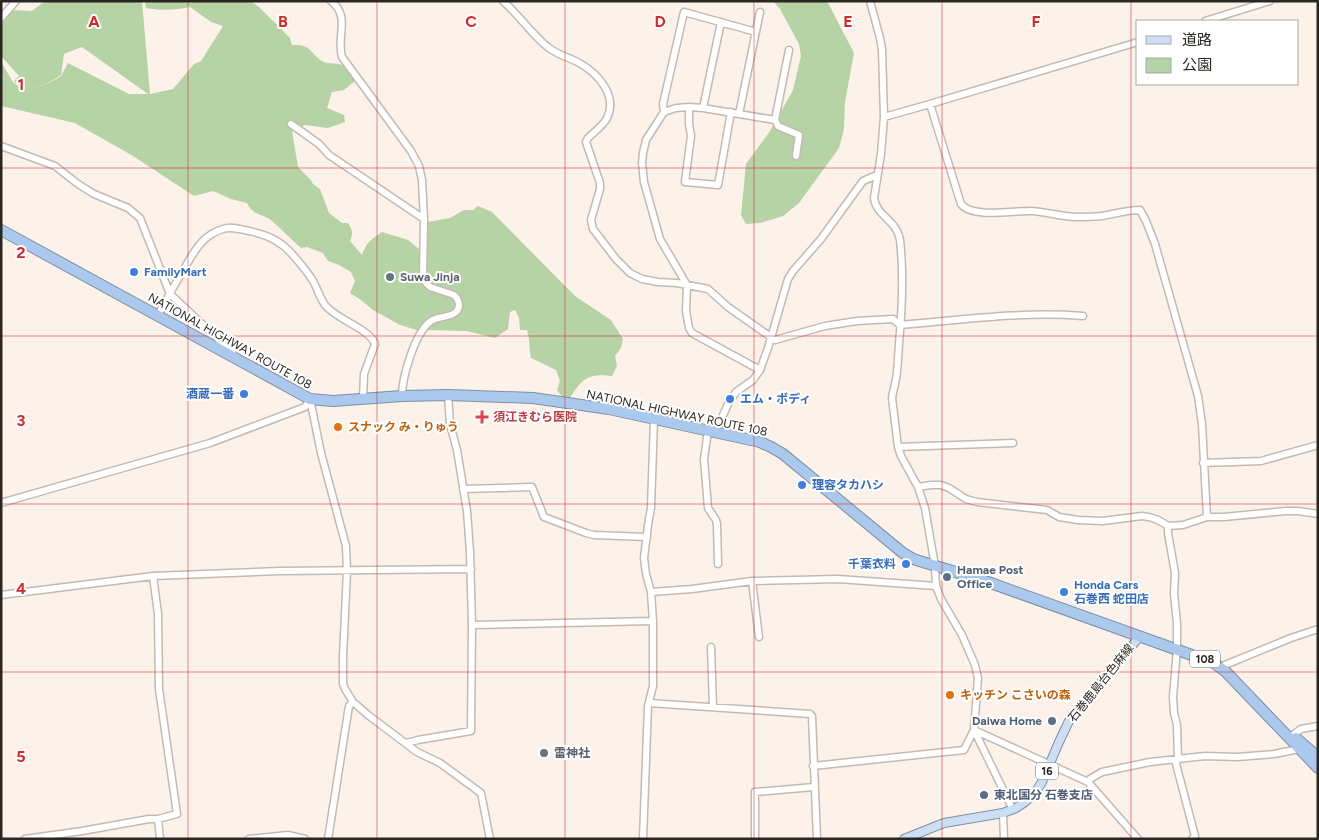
<svg xmlns="http://www.w3.org/2000/svg" width="1319" height="840" viewBox="0 0 1319 840" font-family="Figtree,'Noto Sans JP',sans-serif">
  <rect width="100%" height="100%" fill="#fcf2e9"/>
  <!-- green -->
  <path fill="#b5d3a5" fill-rule="evenodd" d="M45,1H142L150,94L173,89L194,64L201,61L223,26L211,22L190,7C176,10 160,11 146,8L145,1H251L259,7L290,38L292,45C311,44 309,52 322,61C329,65 336,62 342,65C347,68 351,76 355,81L344,90L332,92L327,108L344,115L345,122L328,128L305,125L292,131L298,167L310,179L313,184L320,189L329,213L342,223H348C353,230 353,234 350,241L362,255C366,243 372,238 382,232L408,240L420,250L428,249V222L450,218L464,210H473L478,206L492,212L575,296L611,320L623,339L621,348L615,356L617,366L612,376C589,373 582,378 570,398H563L557,390L560,381L556,370L531,358C529,349 530,340 527,330H520L519,318L515,310L510,312L508,329L495,338L467,331L417,330L400,325L373,310L361,300L350,293L355,281L351,272L339,265L328,261L323,253L307,247L301,248C291,239 282,230 272,221C262,213 254,217 247,203L231,199L213,191L194,196L133,156L75,123L1,106V66L3,65L13,82L21,89L14,81L19,76L1,56V23L12,10L32,11ZM82,47L148,94H129L68,63L61,76L49,83L23,92L48,83L61,75L64,54Z
    M773,1H827L854,53L845,102L844,129L839,148L799,203L783,216L760,223L746,224L741,215L746,164L770,131L793,90L801,56L799,44L780,9Z"/>
  <g fill="none" stroke-linecap="round" stroke-linejoin="round">
    <!-- minor casing -->
    <g stroke="#c3bab1" stroke-width="9">
      <path id="minor" d="M331,1C351,17 336,36 342,57L411,151L419,166L422,180L424,219L423,277L426,283L430,287L454,295C459,299 461,307 456,312C450,318 438,316 431,321C415,332 402,377 402,396
        M503,1C519,15 533,36 549,48C558,55 571,58 581,64C598,74 618,96 607,118C603,126 594,132 588,138L586,142L600,183V189L591,220L593,229L616,259L630,273L642,279L658,282L677,283L708,289L728,307L775,340L825,326L857,321L893,319L900,325C961,320 1023,311 1083,316
        M870,1L880,38L882,49L884,117L881,154L874,198C876,216 897,220 900,240C904,274 902,310 899,344C898,356 898,367 896,379C895,385 893,391 892,398L898,447L901,456L918,487L931,485H941L949,488L966,499L977,502L1047,510L1059,517L1078,520L1103,521L1142,516C1153,517 1159,520 1168,526L1183,525L1207,517H1224L1286,511H1298L1318,514
        M1,18L16,1
        M1205,21L1270,1
        M930,104L961,204C972,219 1015,210 1032,211C1046,212 1060,216 1074,217C1083,217 1093,217 1102,216C1115,214 1126,210 1140,210L1146,221L1155,244L1198,396L1202,424L1207,517
        M689,107V124L691,136L685,182L718,185L731,112
        M703,108L721,22
        M664,112L663,104L684,12L756,32
        M739,114L760,12
        M884,117L930,104L1138,42
        M775,120L789,50
        M291,124L319,144L329,155L424,219
        M1,146L55,166L78,184L94,194L128,208L140,218L170,294L233,353
        M158,315C166,300 175,284 184,269C189,260 194,251 201,243C206,237 215,231 223,229C231,226 240,229 249,231C265,234 281,241 292,254C299,262 307,271 313,281C317,288 320,298 325,305C337,320 370,329 375,344L364,374L363,399
        M760,370L692,333L689,328L686,311L687,285L660,239L644,182L642,163L643,153L646,140L664,112L676,108L689,107L703,108L775,120L778,126L799,135L796,156
        M310,399L321,453L346,546L347,571L343,657V684L345,689L353,702L368,715L417,752L440,763L481,793L490,839
        M708,431L704,459L708,508L716,520L717,524L718,564
        M715,433L729,402L736,392L753,380L760,370L768,348L788,279L793,271L821,239L863,181L877,175
        M898,447L1013,443
        M1203,463L1261,461L1318,445
        M918,487L925,508L935,566L936,586L941,599L962,635L975,665L978,678L974,730L1088,782L1138,839
        M463,489L532,487L544,517L586,533L594,535L647,537
        M1,503L210,443L305,407L310,399
        M1168,526V533L1175,573L1174,594L1177,623V649L1173,697L1174,713L1177,725L1178,760
        M752,581L759,637
        M651,592L692,589L752,581L838,579L936,586
        M1,595L153,576L280,571L471,569
        M472,625L653,621
        M711,647L713,707
        M1220,667L1291,638L1318,629
        M649,703L810,714L812,716L817,839
        M974,730L1013,810
        M1293,735L1301,729L1318,726
        M406,743L418,740L471,731L472,625L470,552L467,511L457,450L450,424L448,395
        M1175,760L1195,836L1192,839
        M813,766L964,750L974,730
        M1088,782L1090,779L1102,772L1150,762L1205,756L1237,757L1274,754L1299,749
        M1003,813L1004,839
        M158,819L160,839
        M25,839L82,831L149,819H158L177,814L159,689L158,614L153,576
        M249,839L288,835L305,839
        M328,839L349,706L353,702
        M643,839L648,706L653,686V621L651,592L646,574L644,558L648,525L651,508L654,419
        M755,839V792L814,787"/>
    </g>
    <!-- major casing -->
    <g stroke="#7d90a6" stroke-width="10">
      <path id="major" d="M904,839L944,823L1003,813L1016,808L1025,802L1035,793L1042,782L1059,742L1069,721L1140,636"/>
    </g>
    <!-- highway casing -->
    <g stroke="#7d90a6" stroke-width="12">
      <path id="highway" d="M1,230L310,399L333,401L402,396L448,395L533,398L609,409L760,442L771,447L783,454L903,553L913,559L988,582L1214,663L1226,672L1318,768
        M1296,738L1318,757"/>
    </g>
    <!-- minor -->
    <use href="#minor" stroke="#fff" stroke-width="6"/>
    <!-- major -->
    <use href="#major" stroke="#ccdff4" stroke-width="8"/>
    <!-- highway -->
    <use href="#highway" stroke="#aac9ed" stroke-width="10"/>
  </g>
  <!-- grid -->
  <path fill="none" stroke="#d62828" stroke-width="1" stroke-opacity="0.55" d="M188,1V839M377,1V839M565,1V839M754,1V839M942,1V839M1131,1V839M1,168H1318M1,336H1318M1,504H1318M1,672H1318"/>
  <!-- markers -->
  <g fill="#3f7fe0" stroke="#fff" stroke-width="2">
    <circle cx="134" cy="272" r="5"/>
    <circle cx="244" cy="394" r="5"/>
    <circle cx="730" cy="399" r="5"/>
    <circle cx="802" cy="485" r="5"/>
    <circle cx="906" cy="564" r="5"/>
    <circle cx="1064" cy="592" r="5"/>
  </g>
  <g fill="#6b7280" stroke="#fff" stroke-width="2">
    <circle cx="390" cy="277" r="5"/>
    <circle cx="544" cy="753" r="5"/>
  </g>
  <path fill="#e0444e" stroke="#fff" stroke-width="2" d="M479.5 409.5h5v5h5v5h-5v5h-5v-5h-5v-5h5z"/>
  <g fill="#e8710a" stroke="#fff" stroke-width="2">
    <circle cx="338" cy="427" r="5"/>
    <circle cx="950" cy="695" r="5"/>
  </g>
  <g fill="#5c6f8a" stroke="#fff" stroke-width="2">
    <circle cx="947" cy="577" r="5"/>
    <circle cx="1052" cy="721" r="5"/>
    <circle cx="984" cy="795" r="5"/>
  </g>
  <g text-anchor="middle" stroke-width="4" stroke-linejoin="round" paint-order="stroke">
    <!-- shield labels -->
    <g fill="#fff" stroke="#6a6764" stroke-width="1">
      <rect x="1190" y="650.5" width="30" height="17" rx="4"/>
      <rect x="1036" y="762.5" width="22" height="17" rx="4"/>
    </g>
    <g font-size="11" font-weight="bold" fill="#2a2622">
      <text x="1205" y="663">108</text>
      <text x="1047" y="775">16</text>
    </g>
    <!-- shop labels -->
    <g font-size="12" font-weight="bold" fill="#366cbe" stroke="#fff" text-anchor="start">
      <text x="144" y="276">FamilyMart</text>
      <text x="234" y="398" text-anchor="end">酒蔵一番</text>
      <text x="740" y="403">エム・ボディ</text>
      <text x="812" y="489">理容タカハシ</text>
      <text x="896" y="568" text-anchor="end">千葉衣料</text>
      <text x="1074" y="589">Honda Cars<tspan x="1074" dy="14">石巻西 蛇田店</tspan></text>
    </g>
    <!-- worship labels -->
    <g font-size="12" font-weight="bold" fill="#5b616d" stroke="#fff" text-anchor="start">
      <text x="400" y="281">Suwa Jinja</text>
      <text x="554" y="757">雷神社</text>
    </g>
    <!-- street labels -->
    <g font-size="12" fill="#2a2622" stroke="#fff">
      <text transform="translate(230 341) rotate(29)" y="4">NATIONAL HIGHWAY ROUTE 108</text>
      <text transform="translate(677 413) rotate(12)" y="4">NATIONAL HIGHWAY ROUTE 108</text>
      <text transform="translate(1101 683) rotate(-51)" y="4">石巻鹿島台色麻線</text>
    </g>
    <!-- health labels -->
    <g font-size="12" font-weight="bold" fill="#be3a42" stroke="#fff" text-anchor="start">
      <text x="493" y="421">須江きむら医院</text>
    </g>
    <!-- food labels -->
    <g font-size="12" font-weight="bold" fill="#c56008" stroke="#fff" text-anchor="start">
      <text x="348" y="431">スナック み・りゅう</text>
      <text x="960" y="699">キッチン こさいの森</text>
    </g>
    <!-- service labels -->
    <g font-size="12" font-weight="bold" fill="#4e5e75" stroke="#fff" text-anchor="start">
      <text x="957" y="574">Hamae Post<tspan x="957" dy="14">Office</tspan></text>
      <text x="1042" y="725" text-anchor="end">Daiwa Home</text>
      <text x="994" y="799">東北国分 石巻支店</text>
    </g>
  </g>
  <g font-size="16" text-anchor="middle" font-weight="bold" fill="#d62828" stroke="#fff" stroke-width="4" stroke-linejoin="round" paint-order="stroke">
    <text x="94" y="27">A</text>
    <text x="283" y="27">B</text>
    <text x="471" y="27">C</text>
    <text x="660" y="27">D</text>
    <text x="848" y="27">E</text>
    <text x="1036" y="27">F</text>
    <text x="21" y="90">1</text>
    <text x="21" y="258">2</text>
    <text x="21" y="426">3</text>
    <text x="21" y="594">4</text>
    <text x="21" y="762">5</text>
  </g>
  <!-- border -->
  <rect width="1319" height="840" fill="none" stroke="#2a2622" stroke-width="5"/>
  <!-- legend -->
  <rect x="1136" y="20" width="162" height="65" fill="#ffffff" stroke="#aaa8a7"/>
  <rect x="1146" y="36" width="25" height="8" fill="#ccdff4" stroke="#aaa8a7"/>
  <text x="1182" y="45" font-size="15" fill="#2a2622">道路</text>
  <rect x="1146" y="58" width="25" height="15" fill="#b5d3a5" stroke="#aaa8a7"/>
  <text x="1182" y="70" font-size="15" fill="#2a2622">公園</text>
</svg>
